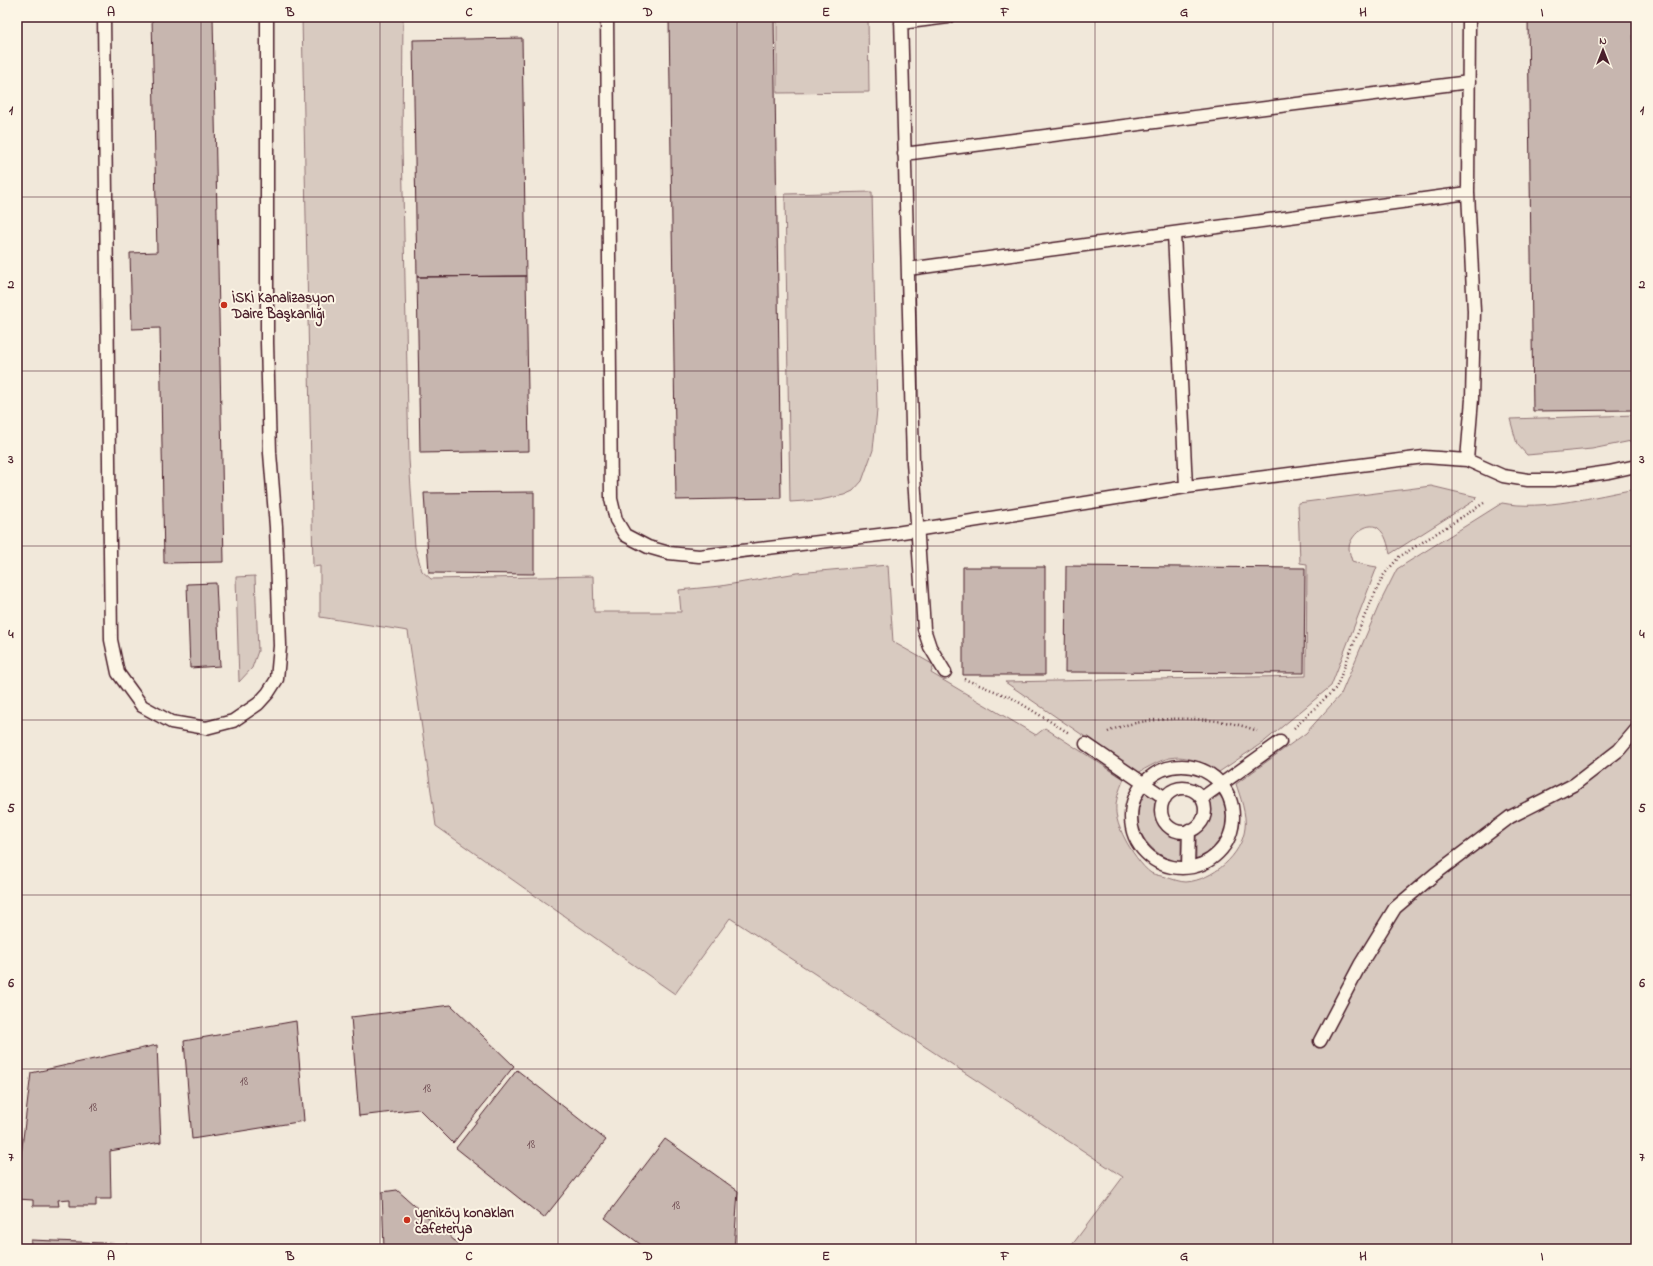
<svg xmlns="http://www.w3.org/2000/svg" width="1653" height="1266" viewBox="0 0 1653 1266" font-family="'Indie Flower',sans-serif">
  <rect width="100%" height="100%" fill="#f1e8da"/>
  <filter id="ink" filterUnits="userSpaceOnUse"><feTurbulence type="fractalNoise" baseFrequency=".025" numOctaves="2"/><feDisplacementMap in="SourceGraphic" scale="8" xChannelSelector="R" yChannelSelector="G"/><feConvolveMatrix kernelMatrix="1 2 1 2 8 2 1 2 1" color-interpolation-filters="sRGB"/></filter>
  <g filter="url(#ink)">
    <!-- green -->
    <path fill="#d8cac0" stroke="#917476" d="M302,17H403L402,147L409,459L415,547L422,571L431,579L593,576L594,612H681L679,590L721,586L797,573L888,565L893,642L934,665L931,673L1036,735L1045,728L1124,779C1113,803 1113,816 1125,839C1130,849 1142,867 1151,873C1155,875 1161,876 1166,877C1172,879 1180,882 1186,882C1213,880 1242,855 1245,828C1247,815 1240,796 1236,784L1306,733L1341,694L1379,605L1397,569L1502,503C1543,511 1595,496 1636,489V1249H1069L1123,1177L730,918L675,994L436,826L408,631L320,617V566L313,567Z
      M777,17H868L869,92L777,93Z
      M872,192L877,410L873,450L862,481L853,491L844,495L820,500L790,502L785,194Z
      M1636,415V440L1592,449L1527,455L1517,444L1510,419Z
      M1431,486L1477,497L1472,502L1390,554C1388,545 1386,534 1378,528C1367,520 1349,537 1349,548C1349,552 1351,557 1352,561L1365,565L1377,567L1331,686L1265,741L1219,772C1183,753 1174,751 1138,773L1005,682L1306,676L1307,564L1300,563L1298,503Z
      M255,576L258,651L252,668L239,682L236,577Z
      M1141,791L1158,798C1154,824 1158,828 1181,837V863C1156,858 1136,837 1135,811C1135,804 1138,797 1141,791Z
      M1223,793C1228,798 1229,802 1229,810C1232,834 1220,853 1196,859V834C1211,824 1209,819 1209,802Z"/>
    <!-- building -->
    <path fill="#c7b6af" stroke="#4a1f2b" d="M152,17H213L224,562L164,563L160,328L132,329L130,253L157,252Z
      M669,17H774L781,498L676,500Z
      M1528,17H1633L1636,230V410L1533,411Z
      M522,38L526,276L417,277L413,40Z
      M526,276L529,451L420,453L417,277Z
      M534,492V574L429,573L424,493Z
      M1066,566L1305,568L1304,673L1065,672Z
      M963,567H1045V675H963Z
      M216,583L220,666L190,668L187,584Z
      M451,1005L514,1066L453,1143L419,1109L359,1116L351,1017Z
      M296,1021L304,1121L192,1139L184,1041Z
      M157,1045L161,1142L110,1151L111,1199H96V1206H70V1199L58,1200L59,1206H33V1200L17,1199V1188L31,1073Z
      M517,1070L606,1140L544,1218L456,1148Z
      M665,1139L738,1191L734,1249H639L640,1244L605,1218Z
      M397,1190L464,1249H384L382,1192Z
      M31,1240L127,1244V1249H30Z"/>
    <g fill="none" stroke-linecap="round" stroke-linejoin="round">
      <!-- service casing -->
      <g stroke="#4a1f2b" stroke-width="15">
        <path id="service" d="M104,17L111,640L118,673L142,706L171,722L206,728L233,721L258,704L268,693L277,679L280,646L276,527L270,453L267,343V17
          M607,17L611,499L616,520L625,535L648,547L669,553L699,556L896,533L1186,487L1424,457L1467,460L1503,476L1528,480H1553L1609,472L1636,466
          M901,17L913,462L924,629L930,647L945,672
          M901,23L948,17
          M904,154L1469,82
          M1174,233L1186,487
          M908,269L1468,193
          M1467,460L1472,399L1474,311L1468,193L1469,17
          M1086,744L1165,798
          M1131 817a51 51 0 1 1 102 0a51 51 0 1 1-102 0Z
          M1161 810a22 22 0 1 1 44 0a22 22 0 1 1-44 0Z
          M1202,798L1280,742
          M1188,867L1189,830
          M1320,1041L1360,965L1395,908L1435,874L1510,817L1575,784L1619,750L1636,730"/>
      </g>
      <!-- path -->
      <path stroke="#4a1f2b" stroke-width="2.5" stroke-dasharray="1 3" stroke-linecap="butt" d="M964,679L1012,698L1069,733
        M1294,728L1336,688L1365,615L1383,576L1399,557L1484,503
        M1108,732C1142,714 1221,715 1257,731"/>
      <!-- service -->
      <use href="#service" stroke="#fcf5e5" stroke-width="12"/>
    </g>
  </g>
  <!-- grid -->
  <path fill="none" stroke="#4a1f2b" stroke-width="1" stroke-opacity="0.55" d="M201,17V1249M380,17V1249M558,17V1249M737,17V1249M916,17V1249M1095,17V1249M1273,17V1249M1452,17V1249M17,197H1636M17,371H1636M17,546H1636M17,720H1636M17,895H1636M17,1069H1636"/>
  <!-- markers -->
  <g fill="#c8321e" stroke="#fcf5e5" stroke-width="1.5">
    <circle cx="224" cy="305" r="4"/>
    <circle cx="407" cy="1220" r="4"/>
  </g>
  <g text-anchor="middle" stroke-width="4" stroke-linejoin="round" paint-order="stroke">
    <!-- number labels -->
    <g font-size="12" fill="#69454c">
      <text x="244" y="1085">18</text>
      <text x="427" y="1092">18</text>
      <text x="93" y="1111">18</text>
      <text x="531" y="1148">18</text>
      <text x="676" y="1209">18</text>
    </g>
    <!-- poi labels -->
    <g font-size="14" font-weight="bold" fill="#4a1f2b" stroke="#fcf5e5" text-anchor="start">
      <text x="232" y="302">İSKİ Kanalizasyon<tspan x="232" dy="16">Daire Başkanlığı</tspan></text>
      <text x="415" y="1217">yeniköy konakları<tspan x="415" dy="16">cafeterya</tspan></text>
    </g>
  </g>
  <!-- margin -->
  <rect width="1653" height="1266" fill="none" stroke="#fcf5e5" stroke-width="44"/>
  <!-- north arrow -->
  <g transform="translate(1603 50)" stroke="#fcf5e5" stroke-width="3" paint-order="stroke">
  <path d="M0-3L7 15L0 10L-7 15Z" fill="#4a1f2b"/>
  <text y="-6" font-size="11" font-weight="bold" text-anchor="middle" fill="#4a1f2b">N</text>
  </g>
  <rect x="22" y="22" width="1609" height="1222" fill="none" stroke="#4a1f2b" stroke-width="1.5"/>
  <g font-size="13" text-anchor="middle" font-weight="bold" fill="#4a1f2b">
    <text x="111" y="16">A</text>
    <text x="290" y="16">B</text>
    <text x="469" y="16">C</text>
    <text x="648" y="16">D</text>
    <text x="826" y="16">E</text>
    <text x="1005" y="16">F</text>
    <text x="1184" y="16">G</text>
    <text x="1363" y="16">H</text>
    <text x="1542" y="16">I</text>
    <text x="11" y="114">1</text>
    <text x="1642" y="114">1</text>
    <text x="11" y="288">2</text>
    <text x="1642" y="288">2</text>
    <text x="11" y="463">3</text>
    <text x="1642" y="463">3</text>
    <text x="11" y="638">4</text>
    <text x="1642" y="638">4</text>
    <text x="11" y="812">5</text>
    <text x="1642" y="812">5</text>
    <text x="11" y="987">6</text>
    <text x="1642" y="987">6</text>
    <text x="11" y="1161">7</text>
    <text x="1642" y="1161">7</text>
    <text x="111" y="1260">A</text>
    <text x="290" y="1260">B</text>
    <text x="469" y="1260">C</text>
    <text x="648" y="1260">D</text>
    <text x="826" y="1260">E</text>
    <text x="1005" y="1260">F</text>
    <text x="1184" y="1260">G</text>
    <text x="1363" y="1260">H</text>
    <text x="1542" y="1260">I</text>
  </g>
</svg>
